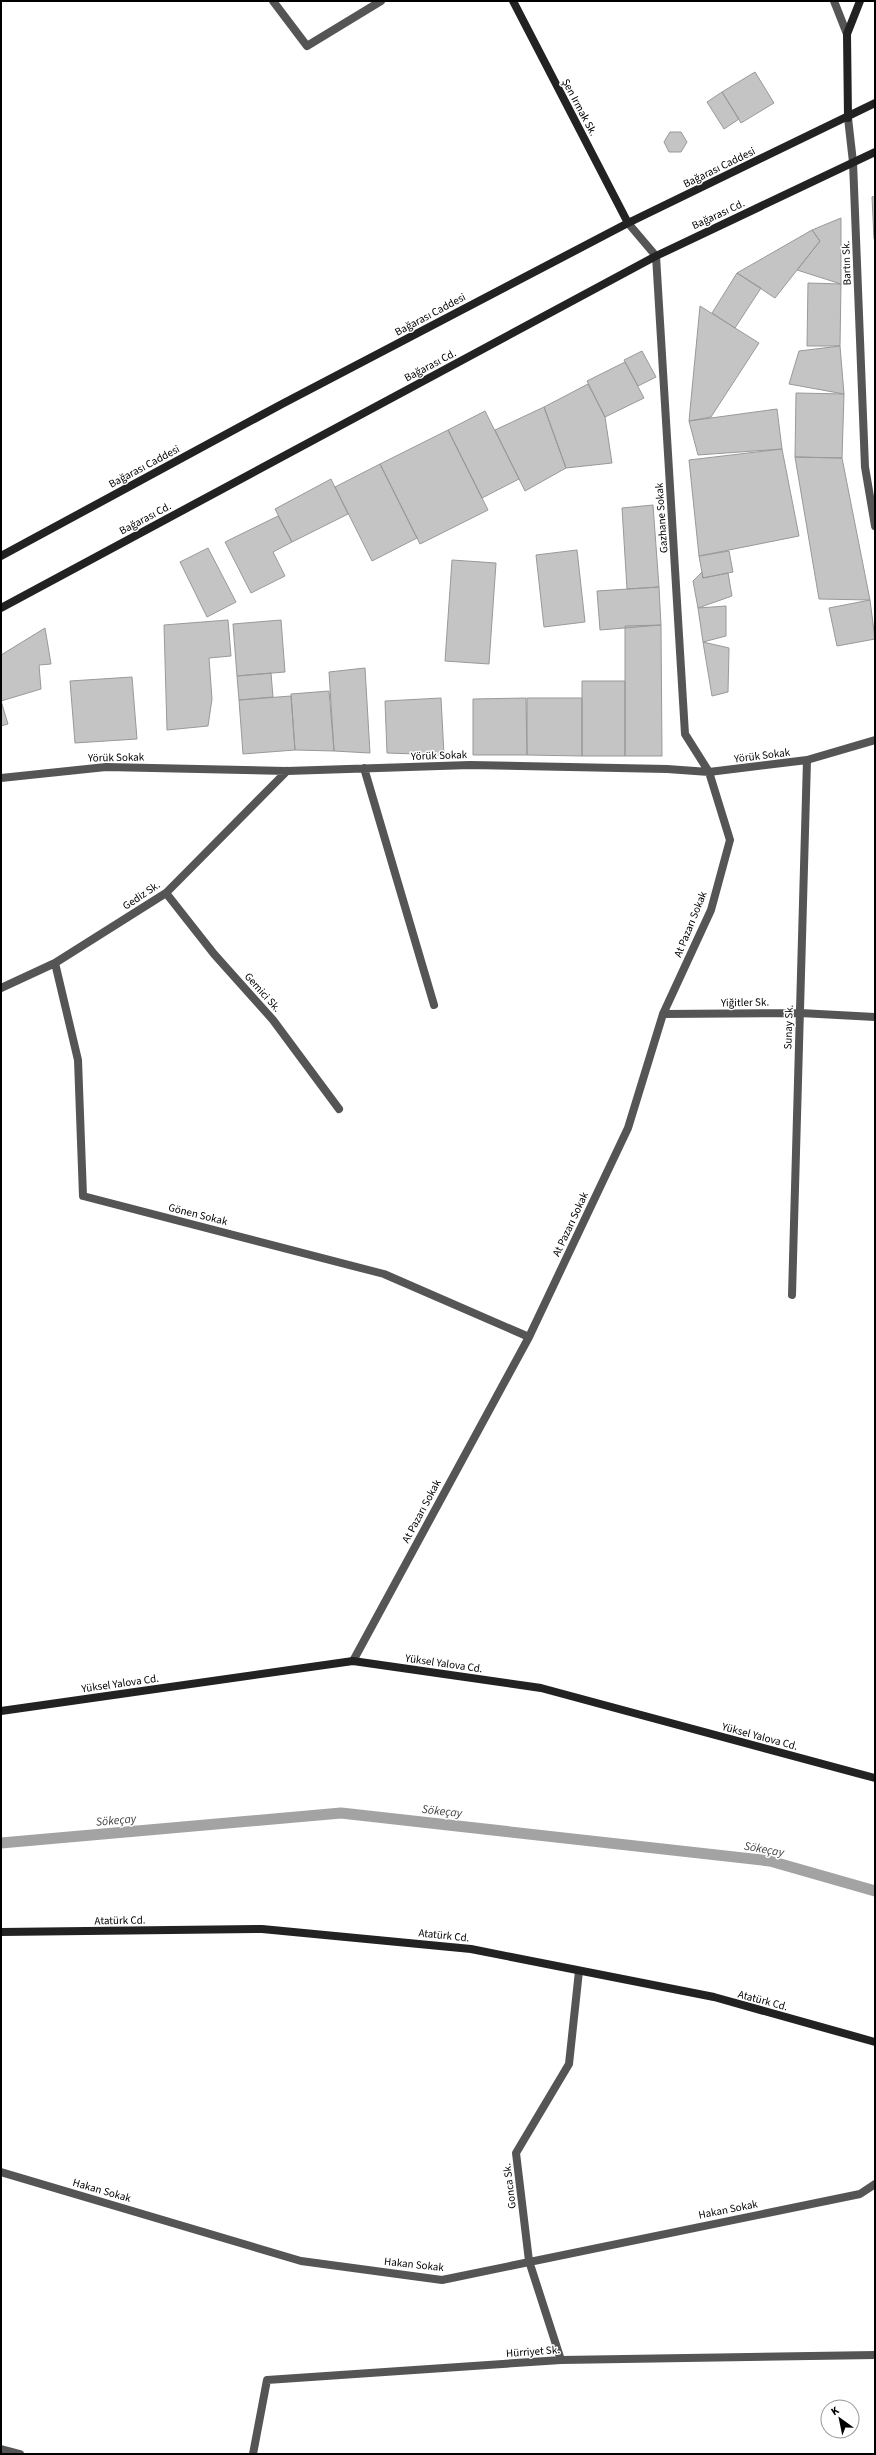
<svg xmlns="http://www.w3.org/2000/svg" width="876" height="2455" viewBox="0 0 876 2455" font-family="'Source Sans 3',sans-serif">
  <rect width="100%" height="100%" fill="#fff"/>
  <g fill="none" stroke-linecap="round" stroke-linejoin="round">
    <!-- stream -->
    <path stroke="#a3a3a3" stroke-width="11" d="M1,1843L341,1813L770,1861L875,1891"/>
  </g>
  <!-- building -->
  <path fill="#c4c4c4" stroke="#999" d="M755,72L774,103L741,123L722,92Z
    M722,92L739,119L724,129L707,102Z
    M670,132H681L687,142L681,152H669L664,142Z
    M875,196V239H874L872,197Z
    M841,218V284L797,270L820,241L812,230Z
    M812,230L820,241L775,298L737,273Z
    M737,273L761,288L735,328L712,313Z
    M808,283L841,284L840,346H807Z
    M700,306L759,343L711,417L689,421Z
    M840,346L844,394L789,384L799,351Z
    M642,351L656,377L638,386L624,360Z
    M625,362L644,398L605,417L587,381Z
    M588,384L605,417L612,463L566,468L544,407Z
    M796,393L844,394L842,458L795,457Z
    M544,407L566,468L525,491L495,430Z
    M777,409L782,449L698,455L689,421Z
    M485,411L519,479L482,498L448,430Z
    M448,430L488,510L420,544L380,464Z
    M782,449L799,536L699,556L689,460Z
    M795,457L842,458L870,600L819,599Z
    M380,464L417,538L372,561L335,487Z
    M331,479L348,514L292,542L275,509Z
    M653,505L659,587L627,589L622,508Z
    M278,516L292,542L273,552L285,576L251,593L225,542Z
    M208,548L236,602L207,617L180,562Z
    M577,550L585,622L544,627L536,555Z
    M729,551L733,572L703,578L699,556Z
    M452,560L496,563L489,664L445,661Z
    M702,572L703,578L728,573L732,596L698,608L693,581Z
    M659,587L661,625L600,630L597,591Z
    M870,600L875,639L837,646L829,608Z
    M726,606V636L703,642L698,608Z
    M228,620L231,656L209,658L212,699L208,726L167,730L164,625Z
    M281,620L285,672L237,676L233,624Z
    M661,625L662,756H625V626Z
    M45,628L51,664L39,665L41,689L1,701V655Z
    M703,642L729,648L728,692L712,696Z
    M365,668L370,753L334,751L329,672Z
    M271,673L273,697L239,700L237,676Z
    M132,677L137,739L75,743L70,681Z
    M582,681H625V756H582Z
    M329,691L334,751L295,750L291,694Z
    M291,696L295,750L243,754L239,700Z
    M441,698L444,755L387,753L385,701Z
    M526,698L527,755H473V699Z
    M527,698H582V756L527,755Z
    M1,701L8,724L1,726Z"/>
  <g fill="none" stroke-linecap="round" stroke-linejoin="round">
    <!-- minor -->
    <path stroke="#555" stroke-width="8" d="M273,1L307,46L381,1
      M834,1L847,34
      M848,118L853,162L865,467L875,526
      M364,768L434,1005
      M1,778L106,767L287,771L470,765L667,769L709,772L807,760L875,740
      M166,893L214,954L273,1020L339,1109
      M55,963L78,1060L83,1196L384,1274L529,1337
      M1,988L55,963L166,893L287,771
      M663,1014L800,1013L875,1017
      M792,1295L807,760
      M353,1661L529,1337L628,1128L663,1014L711,910L730,840L709,772L685,734L656,256
      M1,2172L301,2261L442,2280L860,2194L875,2184
      M561,2360L529,2261L516,2153L569,2064L579,1971
      M253,2454L267,2380L561,2360L875,2355"/>
    <!-- tertiary -->
    <path stroke="#555" stroke-width="8" d="M628,223L656,256
      M1,2449L20,2454"/>
    <!-- secondary -->
    <path stroke="#222" stroke-width="8" d="M513,1L628,223
      M848,118L847,34L860,1
      M1,556L282,404L628,223L875,103
      M1,608L656,256L875,152
      M1,1711L353,1661L541,1688L875,1778
      M1,1932L262,1929L471,1949L714,1997L875,2042"/>
  </g>
  <g text-anchor="middle" stroke-width="3" stroke-linejoin="round" paint-order="stroke">
    <!-- street labels -->
    <g font-size="11" fill="#000" stroke="#fff">
      <text transform="translate(580 107) rotate(62)" y="4">Şen Irmak Sk.</text>
      <text transform="translate(719 167) rotate(-26)" y="4">Bağarası Caddesi</text>
      <text transform="translate(718 214) rotate(-25)" y="4">Bağarası Cd.</text>
      <text transform="translate(846 263) rotate(-92)" y="4">Bartın Sk.</text>
      <text transform="translate(430 314) rotate(-28)" y="4">Bağarası Caddesi</text>
      <text transform="translate(430 365) rotate(-28)" y="4">Bağarası Cd.</text>
      <text transform="translate(144 466) rotate(-28)" y="4">Bağarası Caddesi</text>
      <text transform="translate(145 518) rotate(-28)" y="4">Bağarası Cd.</text>
      <text transform="translate(661 518) rotate(-94)" y="4">Gazhane Sokak</text>
      <text transform="translate(439 755) rotate(-2)" y="4">Yörük Sokak</text>
      <text transform="translate(762 755) rotate(-7)" y="4">Yörük Sokak</text>
      <text transform="translate(116 757) rotate(-1)" y="4">Yörük Sokak</text>
      <text transform="translate(141 895) rotate(-34)" y="4">Gediz Sk.</text>
      <text transform="translate(690 924) rotate(-68)" y="4">At Pazarı Sokak</text>
      <text transform="translate(263 992) rotate(48)" y="4">Gemici Sk.</text>
      <text transform="translate(745 1002) rotate(-1)" y="4">Yiğitler Sk.</text>
      <text transform="translate(788 1027) rotate(-88)" y="4">Sunay Sk.</text>
      <text transform="translate(198 1214) rotate(14)" y="4">Gönen Sokak</text>
      <text transform="translate(570 1224) rotate(-65)" y="4">At Pazarı Sokak</text>
      <text transform="translate(421 1511) rotate(-62)" y="4">At Pazarı Sokak</text>
      <text transform="translate(444 1663) rotate(8)" y="4">Yüksel Yalova Cd.</text>
      <text transform="translate(120 1683) rotate(-8)" y="4">Yüksel Yalova Cd.</text>
      <text transform="translate(760 1736) rotate(15)" y="4">Yüksel Yalova Cd.</text>
      <text transform="translate(120 1920) rotate(-1)" y="4">Atatürk Cd.</text>
      <text transform="translate(444 1935) rotate(6)" y="4">Atatürk Cd.</text>
      <text transform="translate(763 2000) rotate(15)" y="4">Atatürk Cd.</text>
      <text transform="translate(509 2186) rotate(-97)" y="4">Gonca Sk.</text>
      <text transform="translate(102 2190) rotate(16)" y="4">Hakan Sokak</text>
      <text transform="translate(728 2209) rotate(-11)" y="4">Hakan Sokak</text>
      <text transform="translate(414 2264) rotate(6)" y="4">Hakan Sokak</text>
      <text transform="translate(533 2351) rotate(-4)" y="4">Hürriyet Sk.</text>
    </g>
    <!-- water labels -->
    <g font-size="12" font-style="italic" fill="#444" stroke="#fff">
      <text transform="translate(442 1811) rotate(6)" y="4">Sökeçay</text>
      <text transform="translate(116 1820) rotate(-5)" y="4">Sökeçay</text>
      <text transform="translate(764 1849) rotate(10)" y="4">Sökeçay</text>
    </g>
  </g>
  <!-- border -->
  <rect width="876" height="2455" fill="none" stroke="#000000" stroke-width="4"/>
  <!-- north arrow -->
  <g transform="translate(840 2419) rotate(327)"><circle r="19" fill="#ffffff" stroke="#999999"/>
  <path d="M0-3L7 15L0 10L-7 15Z" fill="#000000"/>
  <text y="-6" font-size="11" font-weight="bold" text-anchor="middle" fill="#000000">K</text>
  </g>
</svg>
